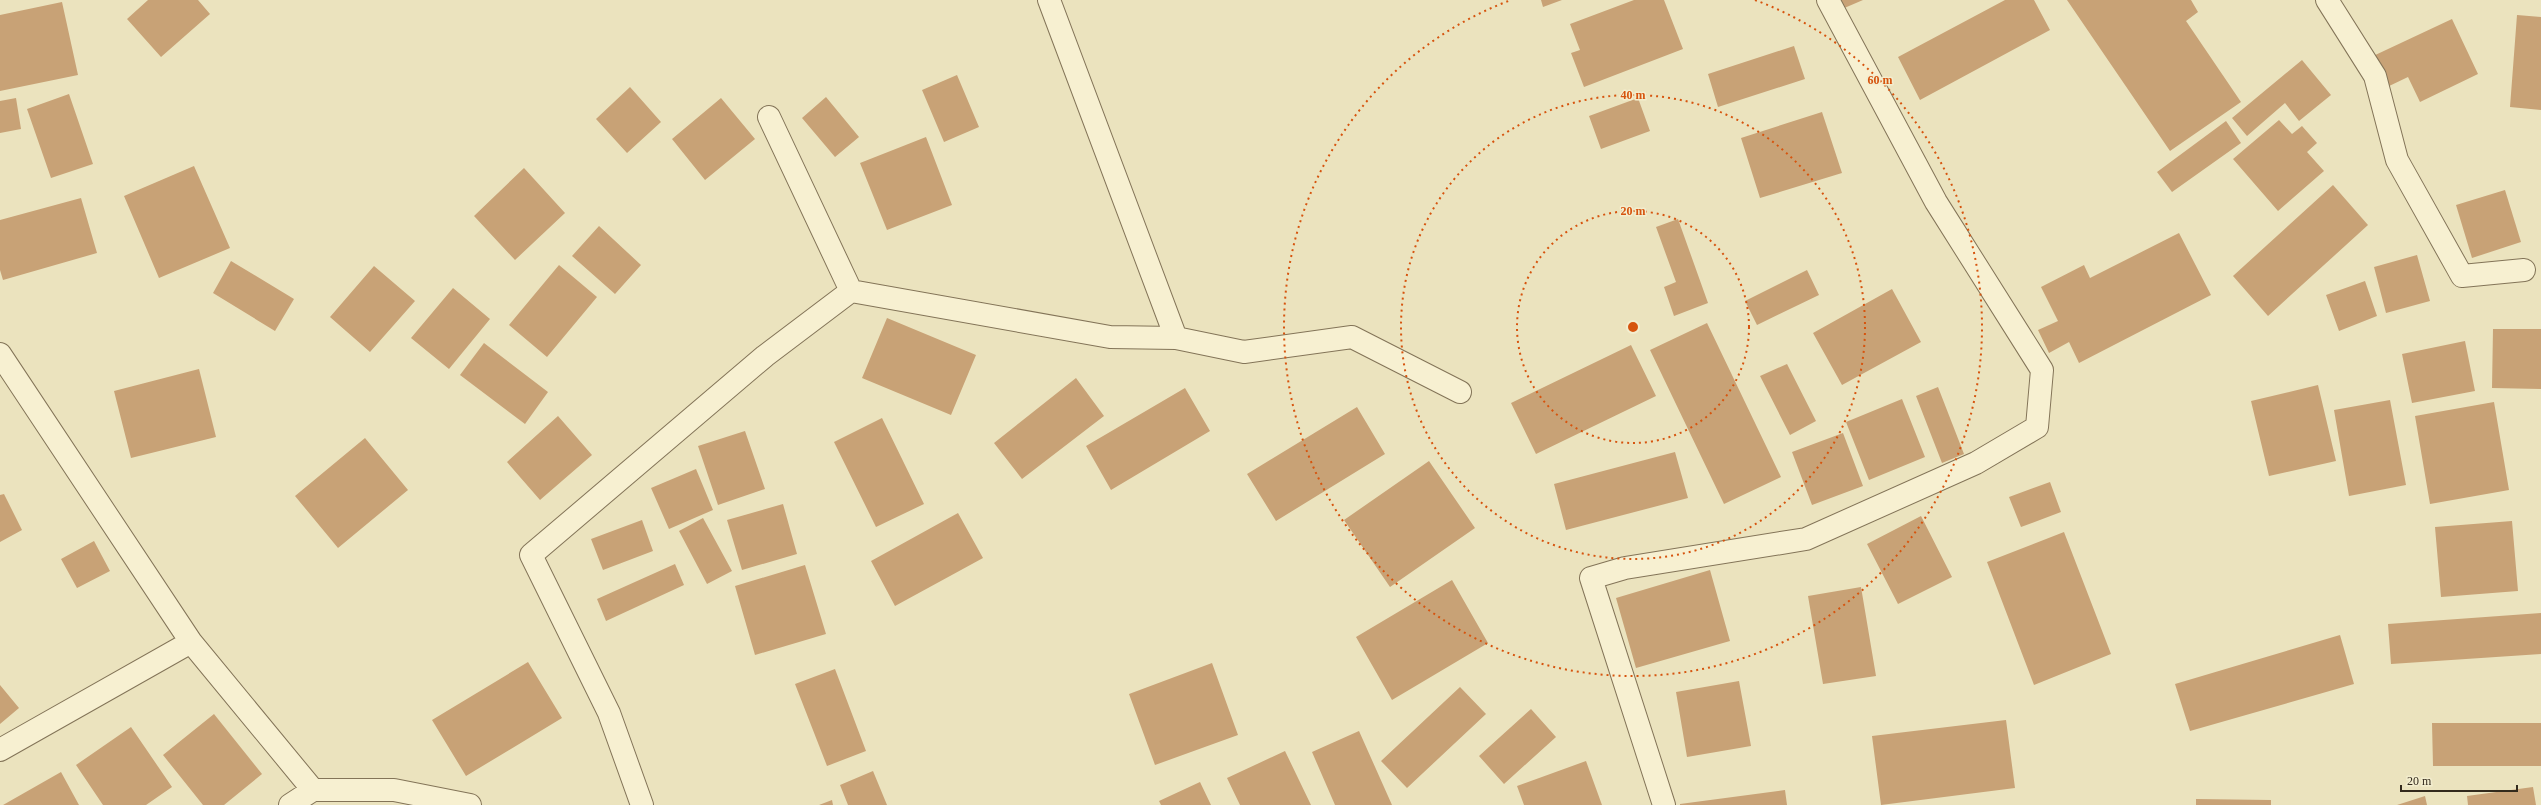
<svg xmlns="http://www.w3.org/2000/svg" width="2541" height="805" viewBox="0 0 2541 805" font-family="Georgia,serif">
  <rect width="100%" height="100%" fill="#ebe3be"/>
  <!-- building -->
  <path fill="#c8a276" d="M148,0H198L210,14L161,57L127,19Z
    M1541,0H1562L1543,7Z
    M1634,0H1664L1683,49L1584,87L1571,53L1580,50L1570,24Z
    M1837,0H1863L1842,9Z
    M2005,0H2034L2050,30L1920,100L1898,57Z
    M2067,0H2191L2198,12L2186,21L2241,102L2170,151Z
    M62,2L78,75L0,91V15Z
    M2517,15L2541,17V110L2510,107Z
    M2452,19L2478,74L2420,102L2408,77L2385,88L2371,57Z
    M1794,46L1805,79L1718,107L1708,74Z
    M2302,60L2331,95L2299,121L2285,103L2247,136L2232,118Z
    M957,75L979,127L944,142L922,90Z
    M630,87L661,122L627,153L596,119Z
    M69,94L93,164L51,178L27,109Z
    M826,97L859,137L835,157L802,118Z
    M16,98L21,129L0,133V101Z
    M721,98L755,139L705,180L672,139Z
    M1638,98L1650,131L1601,149L1589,116Z
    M1822,112L1842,173L1760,198L1741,138Z
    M2279,120L2292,134L2302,126L2317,143L2307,152L2324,171L2278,211L2233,159Z
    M2226,121L2241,143L2172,192L2157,172Z
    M926,137L952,205L887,230L860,163Z
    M194,166L230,248L159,278L124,196Z
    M524,168L565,213L515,260L474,216Z
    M2333,185L2368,225L2268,316L2233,276Z
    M2505,190L2521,242L2472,258L2456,205Z
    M81,198L97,253L3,280L0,270V220Z
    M1678,219L1708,303L1674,316L1664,287L1676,282L1656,227Z
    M599,226L641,265L615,294L572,256Z
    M2179,233L2211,295L2079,363L2069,342L2049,353L2038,330L2058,321L2041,287L2084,265L2090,278Z
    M2417,255L2430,301L2386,313L2374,267Z
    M231,261L294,299L275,331L213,293Z
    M559,265L597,297L547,357L509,325Z
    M374,266L415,301L370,352L330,317Z
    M1807,270L1819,295L1757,325L1745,301Z
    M2365,281L2377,316L2339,331L2326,295Z
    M453,288L490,319L449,369L411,338Z
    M1892,289L1921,342L1842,385L1813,333Z
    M887,318L976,355L951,415L862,378Z
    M1707,323L1781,477L1724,504L1650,350Z
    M2493,329H2541V389L2492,388Z
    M2465,341L2475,391L2412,403L2402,354Z
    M484,343L548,392L525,424L460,375Z
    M1631,345L1656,396L1536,454L1511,403Z
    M1787,364L1816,421L1790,435L1760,376Z
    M199,369L216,437L131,458L114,391Z
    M1076,378L1104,416L1022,479L994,443Z
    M2318,385L2336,461L2269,476L2251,401Z
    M1938,387L1964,454L1942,463L1916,396Z
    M1185,388L1210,431L1111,490L1086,446Z
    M1902,399L1925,457L1869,480L1846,422Z
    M2390,400L2406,485L2349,496L2334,410Z
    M2494,402L2509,490L2430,504L2415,416Z
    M1357,407L1385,454L1276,521L1247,474Z
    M558,416L592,455L540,500L507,462Z
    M882,418L924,504L876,527L834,442Z
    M745,431L765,489L718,505L698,446Z
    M1843,433L1863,486L1812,505L1792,452Z
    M365,438L408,490L338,548L295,496Z
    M1675,452L1688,498L1566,530L1554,484Z
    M1429,461L1475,528L1390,587L1344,520Z
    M696,469L713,510L669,529L651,488Z
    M2050,482L2061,512L2021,527L2009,497Z
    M4,494L22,530L0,542V495Z
    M783,504L797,554L742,570L727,520Z
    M958,513L983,558L895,606L871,561Z
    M1921,516L1952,577L1898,604L1867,544Z
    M703,518L732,571L707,584L679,531Z
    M642,520L653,551L603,570L591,539Z
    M2512,521L2518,591L2441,597L2435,527Z
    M2064,532L2111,654L2034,685L1987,562Z
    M94,541L110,571L77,588L61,559Z
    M675,564L684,585L606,621L597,599Z
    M805,565L826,634L755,655L735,586Z
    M1710,570L1730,641L1636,668L1616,598Z
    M1452,580L1488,643L1392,700L1356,637Z
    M1861,587L1876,676L1823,684L1808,596Z
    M2541,613V654L2391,664L2388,624Z
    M2340,635L2354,684L2190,731L2175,684Z
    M528,662L562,718L466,776L432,720Z
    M1212,663L1238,735L1155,765L1129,694Z
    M835,669L866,751L827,766L795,684Z
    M1739,681L1751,746L1687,757L1676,692Z
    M0,685L19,708L0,724Z
    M1460,687L1486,714L1407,788L1381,761Z
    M1531,709L1556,737L1504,784L1479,756Z
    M214,714L262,774L224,805H203L163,755Z
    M2006,720L2015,788L1881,805L1872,736Z
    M2432,723H2541V766H2433Z
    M131,727L172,787L146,805H103L76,765Z
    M1359,731L1392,805H1335L1312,752Z
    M1285,751L1311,805H1240L1227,778Z
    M1586,761L1602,805H1524L1517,786Z
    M873,771L887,805H848L840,785Z
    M61,772L79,805H3Z
    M1200,782L1211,805H1161L1159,801Z
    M2533,787L2536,805H2468L2467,796Z
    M1785,790L1787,805H1680V804Z
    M2425,796L2427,805H2397Z
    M2196,799L2271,800V805H2196Z
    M832,800L833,805H819Z"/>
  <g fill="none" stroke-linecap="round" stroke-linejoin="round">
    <!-- minor casing -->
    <g stroke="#837458" stroke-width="24">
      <path id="minor" d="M1049,0L1176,338
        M2327,0L2375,76L2397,160L2462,276L2524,270
        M851,291L1110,337L1176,338L1244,352L1352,337L1460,392
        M0,354L191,642L313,790H394L470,805
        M0,750L191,642
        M290,805L313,790
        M642,805L609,713L531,555L765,356L851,291L769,117
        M1664,805L1591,578L1625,568L1806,539L1976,463L2037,427L2042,370L1936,202L1828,0"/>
    </g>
    <!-- minor -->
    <use href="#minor" stroke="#f7f0d1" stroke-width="22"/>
  </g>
  <!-- distance rings -->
  <g fill="none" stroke="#d6540e" stroke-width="2" stroke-dasharray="2 4">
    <circle cx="1633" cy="327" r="116"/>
    <circle cx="1633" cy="327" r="232"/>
    <path d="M1755 0A349 349 0 1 1 1511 0"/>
  </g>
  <circle cx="1633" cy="327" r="6" fill="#d6540e" stroke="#f3edce" stroke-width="2"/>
  <g font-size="12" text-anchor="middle" font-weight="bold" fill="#d6540e" stroke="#f3edce" stroke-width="3" stroke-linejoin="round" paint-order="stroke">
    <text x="1880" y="84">60 m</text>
    <text x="1633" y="99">40 m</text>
    <text x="1633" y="215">20 m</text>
  </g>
  <!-- scale -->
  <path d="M2401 785v6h116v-6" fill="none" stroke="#332a1c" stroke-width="2"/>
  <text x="2407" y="785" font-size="12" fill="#332a1c" stroke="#f3edce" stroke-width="3" paint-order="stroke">20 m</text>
</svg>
